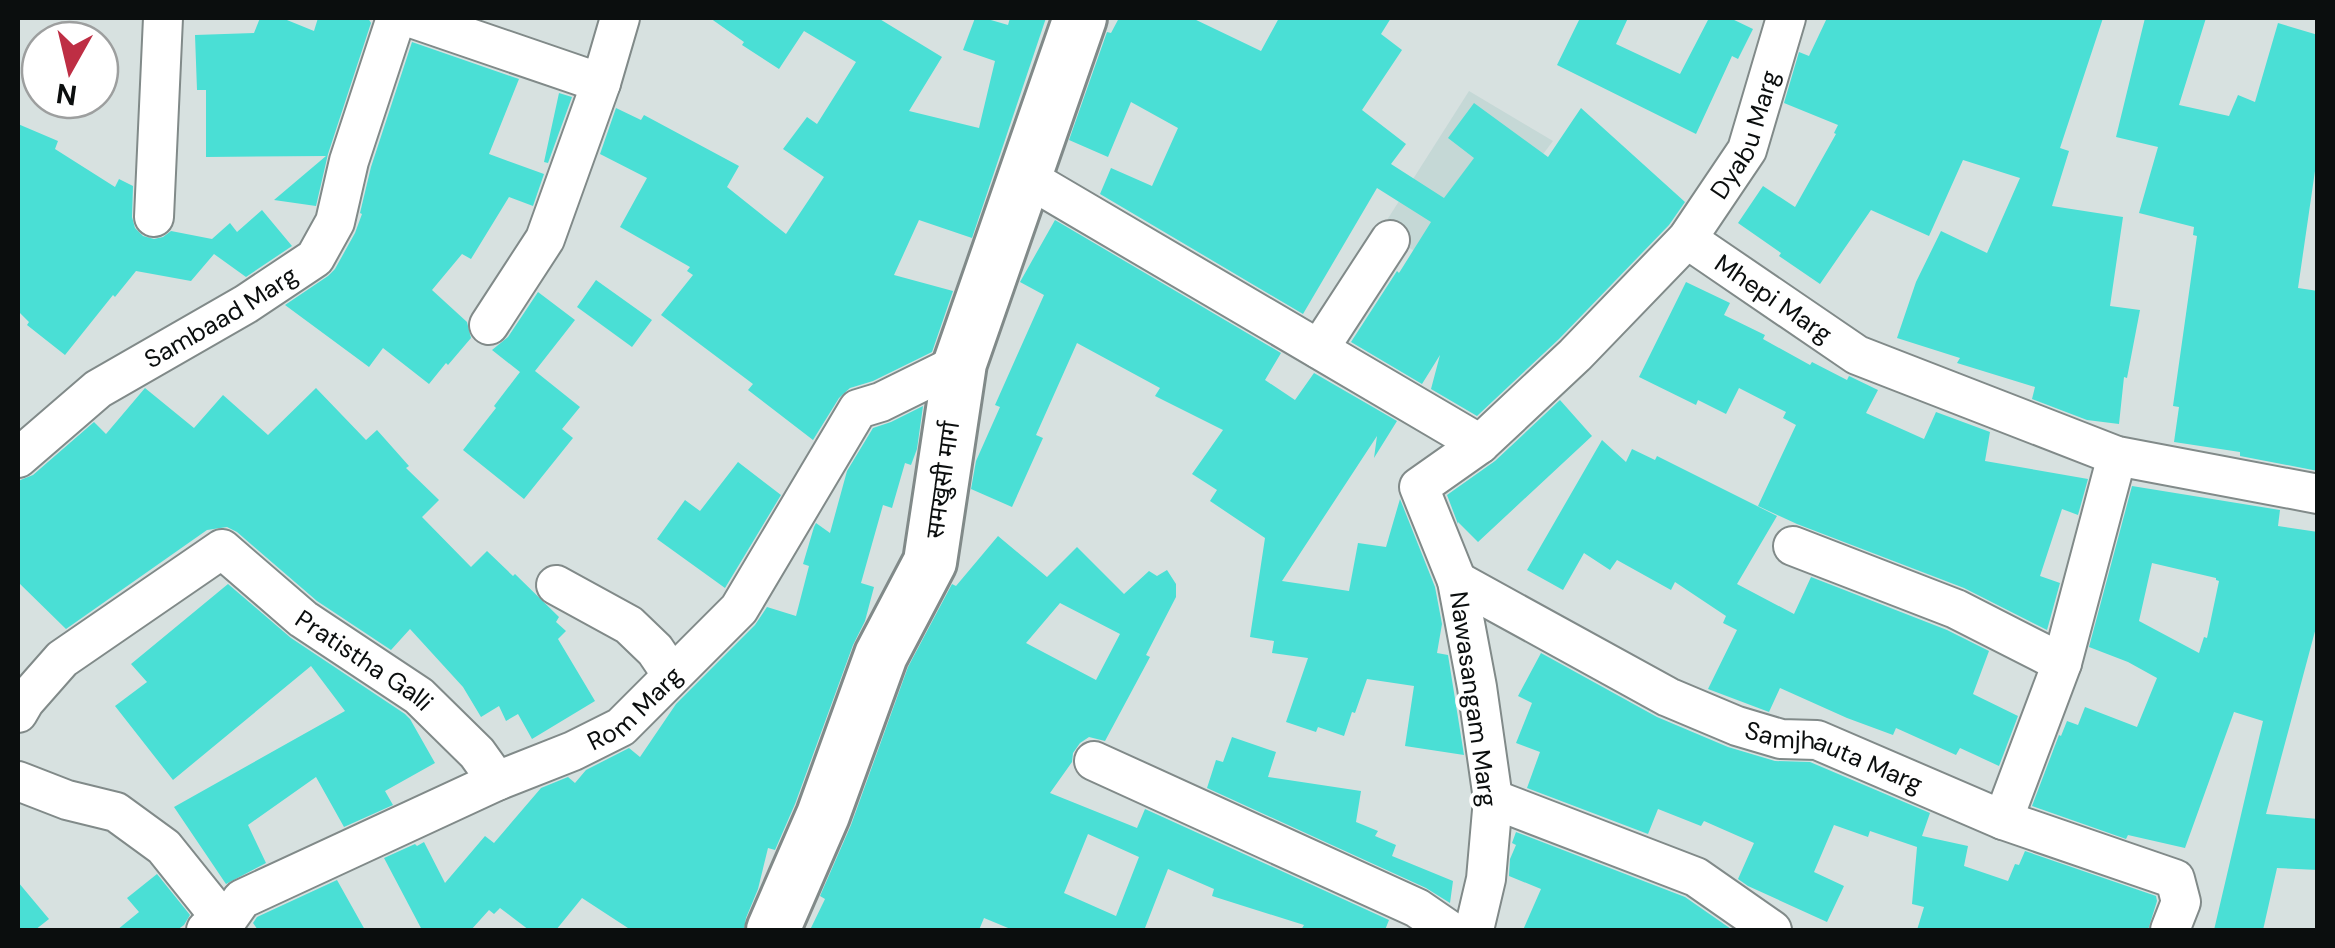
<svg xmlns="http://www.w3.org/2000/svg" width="2335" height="948" viewBox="0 0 2335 948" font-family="'DM Sans','Noto Sans Devanagari',sans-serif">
  <rect width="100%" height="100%" fill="#d7e1e0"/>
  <!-- built -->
  <path fill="#c5d8d6" d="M1469,91L1553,141L1453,273L1380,231Z"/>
  <!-- building -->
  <path fill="#4adfd5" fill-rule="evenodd" d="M260,18H282L314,31L318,18H368L371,23L328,154L316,206L274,200L326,156L206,157V90H197L195,35L254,33Z
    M710,18H878L942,57L909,111L979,128L995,61L963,50L975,18H984L1008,25L1010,18H1046L972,238L919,220L894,275L953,291L932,352L873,381L850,388L839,398L813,440L748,390L753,384L661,315L693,275L687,271L690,267L620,227L647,178L600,154L616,108L641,120L644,115L739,166L727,187L786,234L824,177L783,149L807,117L817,124L856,62L804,31L779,69L742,45L744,42Z
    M1119,18H1192L1261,51L1279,18H1391L1381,34L1402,50L1362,110L1406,144L1391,164L1444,198L1474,158L1448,138L1474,103L1548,157L1581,108L1685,202L1669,225L1559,339L1477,416L1431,389L1440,355L1422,384L1351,342L1397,271L1399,273L1431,222L1377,188L1303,314L1100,194L1111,168L1152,186L1178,128L1131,102L1108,157L1069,140L1107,32L1111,33Z
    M1580,18H1628L1616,44L1680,74L1709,18H1730L1753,29L1738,59L1732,56L1696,134L1557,65Z
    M1827,18H2103L2060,148L2069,151L2052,206L2123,217L2110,306L2140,310L2127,378L2124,377L2119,424L2087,420L2032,399L2035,387L1957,363L1960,358L1897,338L1916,282L1941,231L1987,253L2020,178L1963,160L1929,236L1871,210L1820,284L1779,256L1781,253L1738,223L1763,186L1795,207L1836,134L1834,133L1838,125L1784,103L1799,52L1809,56Z
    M2145,18H2206L2179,105L2229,116L2238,95L2255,102L2278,23L2318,35V172L2315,171L2298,288L2318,291V471L2240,456V452L2174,442L2179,407L2173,406L2197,236L2193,235L2194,227L2139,213L2158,147L2116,137Z
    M412,42L519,79L489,154L544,174L533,206L509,197L471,259L462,254L432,290L467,322L471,338L448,365L446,363L429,384L383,348L369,367L285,305L328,276L335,269L355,233L362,214L360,213L371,167Z
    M559,93L572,97L548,163L544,162Z
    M18,124L58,141L55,149L115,187L119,179L133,186L132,217L135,228L143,236L154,239L163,237L171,231L212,239L230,223L237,232L262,210L292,246L246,277L214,254L191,281L136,271L115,297L113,295L65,355L27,325L29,322L18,311Z
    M1055,220L1281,353L1265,380L1295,400L1314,373L1397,421L1374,458L1377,436L1282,581L1349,591L1358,543L1386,547L1400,499L1435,587L1442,624L1437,653L1448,655L1464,755L1405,746L1414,686L1367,679L1355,713L1352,712L1344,736L1318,727L1316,732L1286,722L1308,658L1272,653L1274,641L1250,637L1265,538L1210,501L1217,490L1192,474L1223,430L1155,396L1160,388L1077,343L1036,435L1043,438L1012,507L971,489L976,461L1000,407L995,405L1044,295L1020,282Z
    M596,280L652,320L632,347L577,307Z
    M1686,282L1730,303L1724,315L1765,335L1763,339L1810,365L1812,362L1847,380L1849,376L1878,390L1866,413L1924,439L1936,412L1990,432L1985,461L2088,479L2078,515L2062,509L2040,576L2060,583L2047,630L1964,588L1797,524L1758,506L1796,425L1783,418L1786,412L1739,388L1726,414L1698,400L1696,405L1639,377Z
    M538,292L575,320L535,371L580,407L562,429L573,438L524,499L463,450L496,408L494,406L520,372L492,350L508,337Z
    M145,388L194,428L223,395L268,435L316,388L366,440L377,430L409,466L406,468L439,500L422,517L471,567L487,551L513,576L515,574L559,617L556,622L566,631L558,639L595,701L532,739L518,714L506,721L499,706L481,717L463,687L410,629L391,650L317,601L237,532L227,527L207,530L66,629L18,582V481L33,475L94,422L106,434Z
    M1560,400L1592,436L1478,542L1458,522V524L1447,495L1495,461Z
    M923,406L917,449L911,465L905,463L892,508L883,505L861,583L874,587L865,621L853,645L795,804L775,850L768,848L758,889L746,918L744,930H631L582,898L556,930H529L500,908L494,914L489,910L471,930H422L384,858L415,844L417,846L424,842L445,883L485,836L494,843L541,788L568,777L575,783L586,770L629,748L640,757L676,704L755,625L767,607L796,616L809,566L803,564L814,527L816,523L830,533L847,471L873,428L891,422Z
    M1602,440L1626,462L1632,449L1655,460L1657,456L1777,516L1737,584L1794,614L1811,577L1947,630L1989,651L1973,694L2018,716L1999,766L1960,748L1956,755L1896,728L1893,735L1847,718L1780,688L1769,712L1708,689L1737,630L1723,623L1726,616L1675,582L1671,590L1617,560L1610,570L1584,553L1563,590L1527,570Z
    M738,462L781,495L725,588L657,539L685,500L700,511Z
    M2132,486L2280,510L2278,526L2318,532V620L2266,814L2318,819V870L2277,868L2263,930H2214L2263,721L2234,712L2185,848L2128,835L2126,839L2032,806L2059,735L2061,736L2067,721L2078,725L2085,707L2137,727L2157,678L2128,662L2089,647ZM2152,563L2216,578V580L2219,581L2207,638L2204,637L2199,653L2139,621Z
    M998,536L1047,577L1077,547L1124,594L1149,571L1157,576L1167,570L1176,584V597L1146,655L1150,657L1105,741L1089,737L1080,743L1073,753L1072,762L1050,793L1137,828L1145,809L1389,920L1385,930H1301L1304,925L1212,896L1214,889L1168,869L1145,928L1151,930H1013L984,918L979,930H810L825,899L820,896L851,825L908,667L952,584L956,586ZM1060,603L1120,634L1096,680L1026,643ZM1088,834L1139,857L1116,916L1064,893Z
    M228,584L291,638L405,714L410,719L435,763L385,791L393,805L344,827L316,777L248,825L266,863L226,884L174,807L345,711L311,666L173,780L115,706L147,682L131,664Z
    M1541,653L1657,717L1728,747L1775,761L1810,762L1930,813L1922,836L1968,846L1964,866L2008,881L2015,864L2019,865L2025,851L2156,896L2157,901L2148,930H1917L1924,907L1912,904L1917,847L1870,831L1868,837L1834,825L1814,872L1844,886L1827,922L1748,886L1738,879L1754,843L1704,821L1701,826L1658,809L1648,834L1527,788L1540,752L1516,743L1532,703L1518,696Z
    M1232,737L1276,752L1268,777L1361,791L1356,822L1378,831L1375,836L1396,845L1392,856L1453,881L1450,903L1426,888L1207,788L1216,760L1223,762Z
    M1516,832L1685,897L1731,929L1730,930H1523L1541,889L1509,876L1510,859L1516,845L1512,843Z
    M157,874L190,915L184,925L177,930H117L139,912L127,898Z
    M337,880L365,930H258L253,923L257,917Z
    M18,882L49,919L35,930H18Z"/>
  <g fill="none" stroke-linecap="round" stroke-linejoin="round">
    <!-- minor casing -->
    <g stroke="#818a89" stroke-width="42">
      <g id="minor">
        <path d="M411,18L601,83L620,18"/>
        <path d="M1024,176L1480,444"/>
        <path d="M154,217L163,18"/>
        <path id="s1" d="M1687,239L1857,355L2117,456L2318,494"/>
        <path d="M489,325L545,239L601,83"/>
        <path d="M1319,349L1390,240"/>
        <path id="s2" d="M18,458L98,389L246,304L315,258L335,222L349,161L396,18"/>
        <path d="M1793,546L1956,609L2062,663"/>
        <path id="s3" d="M1457,581L1668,697L1737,726L1781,739L1817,740L2003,820L2175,879L2181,902L2170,930"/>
        <path d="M556,585L629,625L655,650L672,675"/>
        <path id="s4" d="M18,713L25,701L62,659L222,549L303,619L419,696L477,753L497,781"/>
        <path d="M1094,761L1417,908L1449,930"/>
        <path d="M18,781L67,800L116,812L164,847L225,923"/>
        <path d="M1493,799L1696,877L1772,930"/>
        <path d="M2003,820L2062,663L2117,456"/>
        <path id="s5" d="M206,930L225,923L242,899L497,781L573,751L621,727L739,609L858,409L881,402L960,363"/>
        <path id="s6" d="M1474,930L1486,879L1493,799L1477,687L1457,581L1419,487L1480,444L1575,355L1687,239L1747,150L1786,18"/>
      </g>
    </g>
    <!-- secondary casing -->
    <g stroke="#818a89" stroke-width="58">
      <path id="secondary" d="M773,930L823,815L881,655L930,562L960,363L1080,18"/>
    </g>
    <!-- minor -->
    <use href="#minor" stroke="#fff" stroke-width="38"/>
    <!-- secondary -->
    <use href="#secondary" stroke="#fff" stroke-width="52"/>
  </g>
  <g text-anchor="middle" stroke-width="8" stroke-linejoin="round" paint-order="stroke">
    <!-- street labels -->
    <g font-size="25" fill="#0b0e0e" stroke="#fff">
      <text dy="9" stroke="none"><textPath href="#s6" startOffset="942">Dyabu Marg</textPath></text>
      <text dy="9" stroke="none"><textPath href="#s1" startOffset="105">Mhepi Marg</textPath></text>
      <text dy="9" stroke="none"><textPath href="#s2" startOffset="248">Sambaad Marg</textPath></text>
      <text transform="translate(942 480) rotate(-82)" y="9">समखुसी मार्ग</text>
      <text dy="9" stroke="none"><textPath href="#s4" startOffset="445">Pratistha Galli</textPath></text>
      <text transform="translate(1474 699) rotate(82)" y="9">Nawasangam Marg</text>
      <text dy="9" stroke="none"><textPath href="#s5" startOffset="488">Rom Marg</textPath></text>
      <text dy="9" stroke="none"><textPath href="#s3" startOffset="418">Samjhauta Marg</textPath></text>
    </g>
  </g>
  <!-- border -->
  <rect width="2335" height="948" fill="none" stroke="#0b0e0e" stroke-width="40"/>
  <!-- north arrow -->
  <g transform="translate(70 70) rotate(188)"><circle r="48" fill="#ffffff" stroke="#9d9f9f" stroke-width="2.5"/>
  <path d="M0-8L18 38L0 25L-18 38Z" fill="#be2e44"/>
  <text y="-15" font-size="28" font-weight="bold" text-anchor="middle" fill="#0b0e0e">N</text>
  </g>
</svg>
